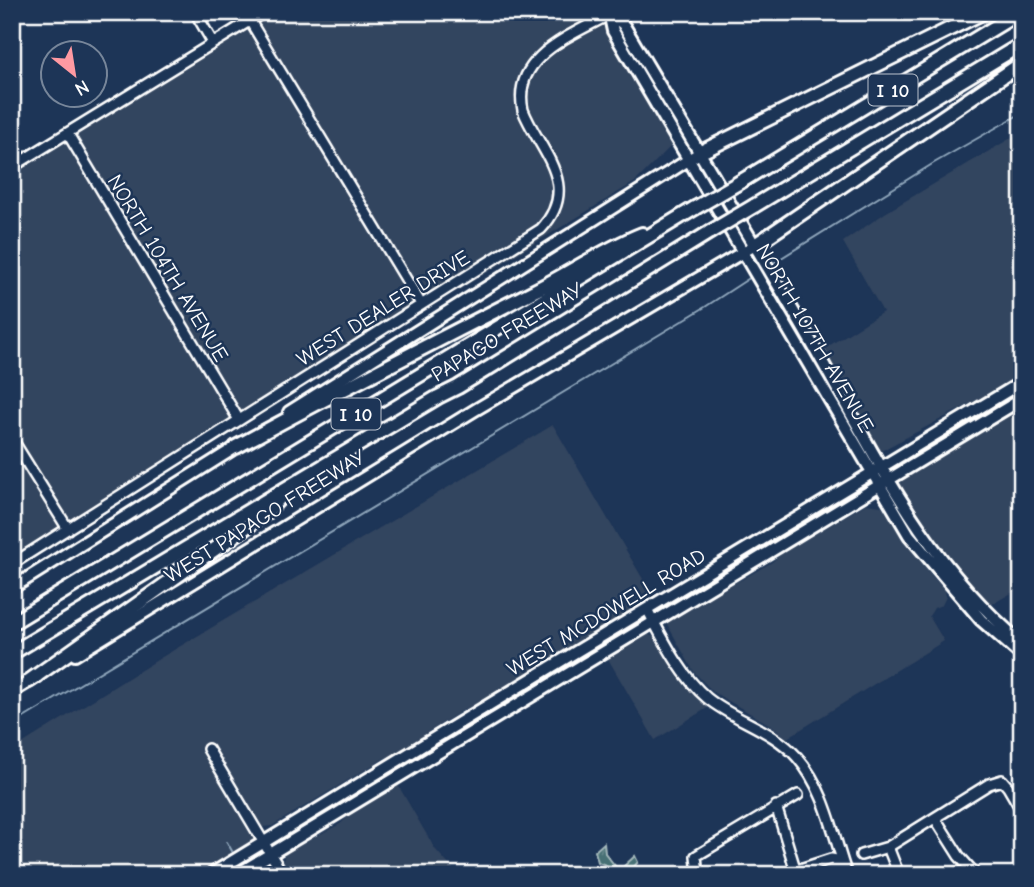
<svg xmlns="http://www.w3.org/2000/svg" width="1034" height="887" viewBox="0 0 1034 887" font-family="'Comic Neue',sans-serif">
  <defs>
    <pattern id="grass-tufts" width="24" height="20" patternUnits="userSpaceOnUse" patternTransform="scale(1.75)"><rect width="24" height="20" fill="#476f74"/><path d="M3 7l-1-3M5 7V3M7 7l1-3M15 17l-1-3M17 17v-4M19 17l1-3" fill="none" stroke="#638589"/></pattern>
  </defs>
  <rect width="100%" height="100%" fill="#1d3557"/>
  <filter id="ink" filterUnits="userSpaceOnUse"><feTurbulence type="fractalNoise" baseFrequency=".0143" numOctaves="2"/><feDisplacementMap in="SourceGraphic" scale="14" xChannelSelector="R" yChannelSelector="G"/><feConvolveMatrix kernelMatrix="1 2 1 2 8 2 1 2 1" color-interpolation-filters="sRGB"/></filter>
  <g filter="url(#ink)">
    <!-- built -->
    <path fill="#32445e" d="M276,12H596L610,31L674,143L635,182L429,308L12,572V172Z
      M1021,132L1022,373L994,391L879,452L822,350L883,312L843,242L885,213Z
      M1022,406V587L989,606L964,580L931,537L899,486L903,479Z
      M553,425L654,598L493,696L465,709L428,732L405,750L383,759L272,826L263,827L262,835L197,875H12V750L162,657Z
      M866,504L882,506L931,575L945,590L946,597L942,605L934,608L929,616L944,641L787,738L772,726L713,692L694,672L667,624L670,620L721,588L741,580L772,562L782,553Z
      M647,634L655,637L686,686L709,707L655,740L607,657Z
      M398,785L435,849L458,875H290L283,860L286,852L340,824L353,812Z"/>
    <!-- grass -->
    <path fill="url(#grass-tufts)" stroke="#a3b7ba" stroke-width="2" d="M604,843L605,853L616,867H623L635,856L638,862L632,869L633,875H613L614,871L611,867L598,862L595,851Z"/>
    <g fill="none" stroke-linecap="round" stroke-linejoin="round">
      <!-- stream -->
      <path stroke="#8fa6bb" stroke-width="2" d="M770,265L934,163L1022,113
        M12,725L705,307L751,277
        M227,842L232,851"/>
      <!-- minor casing -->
      <g stroke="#fff" stroke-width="14">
        <path id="minor" d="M195,12L213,43
          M250,21L421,304
          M68,134L239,420
          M12,167L264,12
          M12,439L68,529
          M12,564L541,229C582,185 539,151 523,110C511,56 573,35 610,14
          M647,609C663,639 681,676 707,698C735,721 772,729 797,757C826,790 833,835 847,875
          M208,749L283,875
          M776,806L797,875
          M935,818L959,856L976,875
          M888,847L899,875
          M861,855L888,847L989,784L1002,780L1008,787L1022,811
          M701,875L697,865L696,856L798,795
          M797,875L800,869L831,859L842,861
          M818,875L834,869L842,861"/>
      </g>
      <!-- major casing -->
      <g stroke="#fff" stroke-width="16">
        <path id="major" d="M609,12L613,31L909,535L981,620L1022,656
          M610,14L623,24C685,129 749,234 810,340C873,450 922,560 1022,643
          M289,412L701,152
          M12,588L241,444
          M75,655L475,410L755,245
          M12,692L37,677
          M210,875C480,710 751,545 1022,382
          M236,875L1022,399"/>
      </g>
      <!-- highway casing -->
      <g stroke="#fff" stroke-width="18">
        <path id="highway" d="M701,152L984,12
          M740,182L1020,12
          M754,206L1022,44
          M755,245L1022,63
          M236,447C334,393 434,342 534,291C570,273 604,249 642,234
          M12,623L695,208
          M12,653L438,397L458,387L710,232
          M29,681L266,513L282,495"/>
      </g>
      <!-- minor -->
      <use href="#minor" stroke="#1d3557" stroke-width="9"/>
      <!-- major -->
      <use href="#major" stroke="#1d3557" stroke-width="10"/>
      <!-- highway -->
      <use href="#highway" stroke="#1d3557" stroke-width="12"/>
      <!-- highway-bridge casing -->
      <g stroke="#fff" stroke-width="18" stroke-linecap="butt">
        <path id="highway-bridge" d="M695,208L740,182
          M710,232L754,206"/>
      </g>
      <!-- highway-bridge -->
      <use href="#highway-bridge" stroke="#1d3557" stroke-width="12"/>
    </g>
  </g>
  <g text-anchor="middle" stroke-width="5" stroke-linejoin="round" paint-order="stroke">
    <!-- shield labels -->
    <g fill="#1d3557" stroke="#bbc2cd" stroke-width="2">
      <rect x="868.5" y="74.5" width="49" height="31" rx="5"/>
      <rect x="331.5" y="398.5" width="49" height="31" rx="5"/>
    </g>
    <g font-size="19" font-weight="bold" fill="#fff">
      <text x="893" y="97">I 10</text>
      <text x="356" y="421">I 10</text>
    </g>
    <!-- street labels -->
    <g font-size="21" fill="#fff" stroke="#1d3557">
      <text transform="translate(168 268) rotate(59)" y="7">NORTH 104TH AVENUE</text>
      <text transform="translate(383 308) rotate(-32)" y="7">WEST DEALER DRIVE</text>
      <text transform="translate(507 332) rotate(-31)" y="7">PAPAGO FREEWAY</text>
      <text transform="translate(815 338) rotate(60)" y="7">NORTH 107TH AVENUE</text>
      <text transform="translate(265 516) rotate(-32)" y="7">WEST PAPAGO FREEWAY</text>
      <text transform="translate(606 612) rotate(-31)" y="7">WEST MCDOWELL ROAD</text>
    </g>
  </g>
  <!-- margin -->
  <rect width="1034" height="887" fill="none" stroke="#1d3557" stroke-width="42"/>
  <rect x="21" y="21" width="992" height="845" fill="none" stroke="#fff" stroke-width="2.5" filter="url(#ink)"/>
  <!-- north arrow -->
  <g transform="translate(74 74) rotate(150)"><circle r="33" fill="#1d3557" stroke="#77869a" stroke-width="2"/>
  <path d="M0-5L12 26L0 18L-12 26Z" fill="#ff9aa2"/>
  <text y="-10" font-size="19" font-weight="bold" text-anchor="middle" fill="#ffffff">N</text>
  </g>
</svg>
